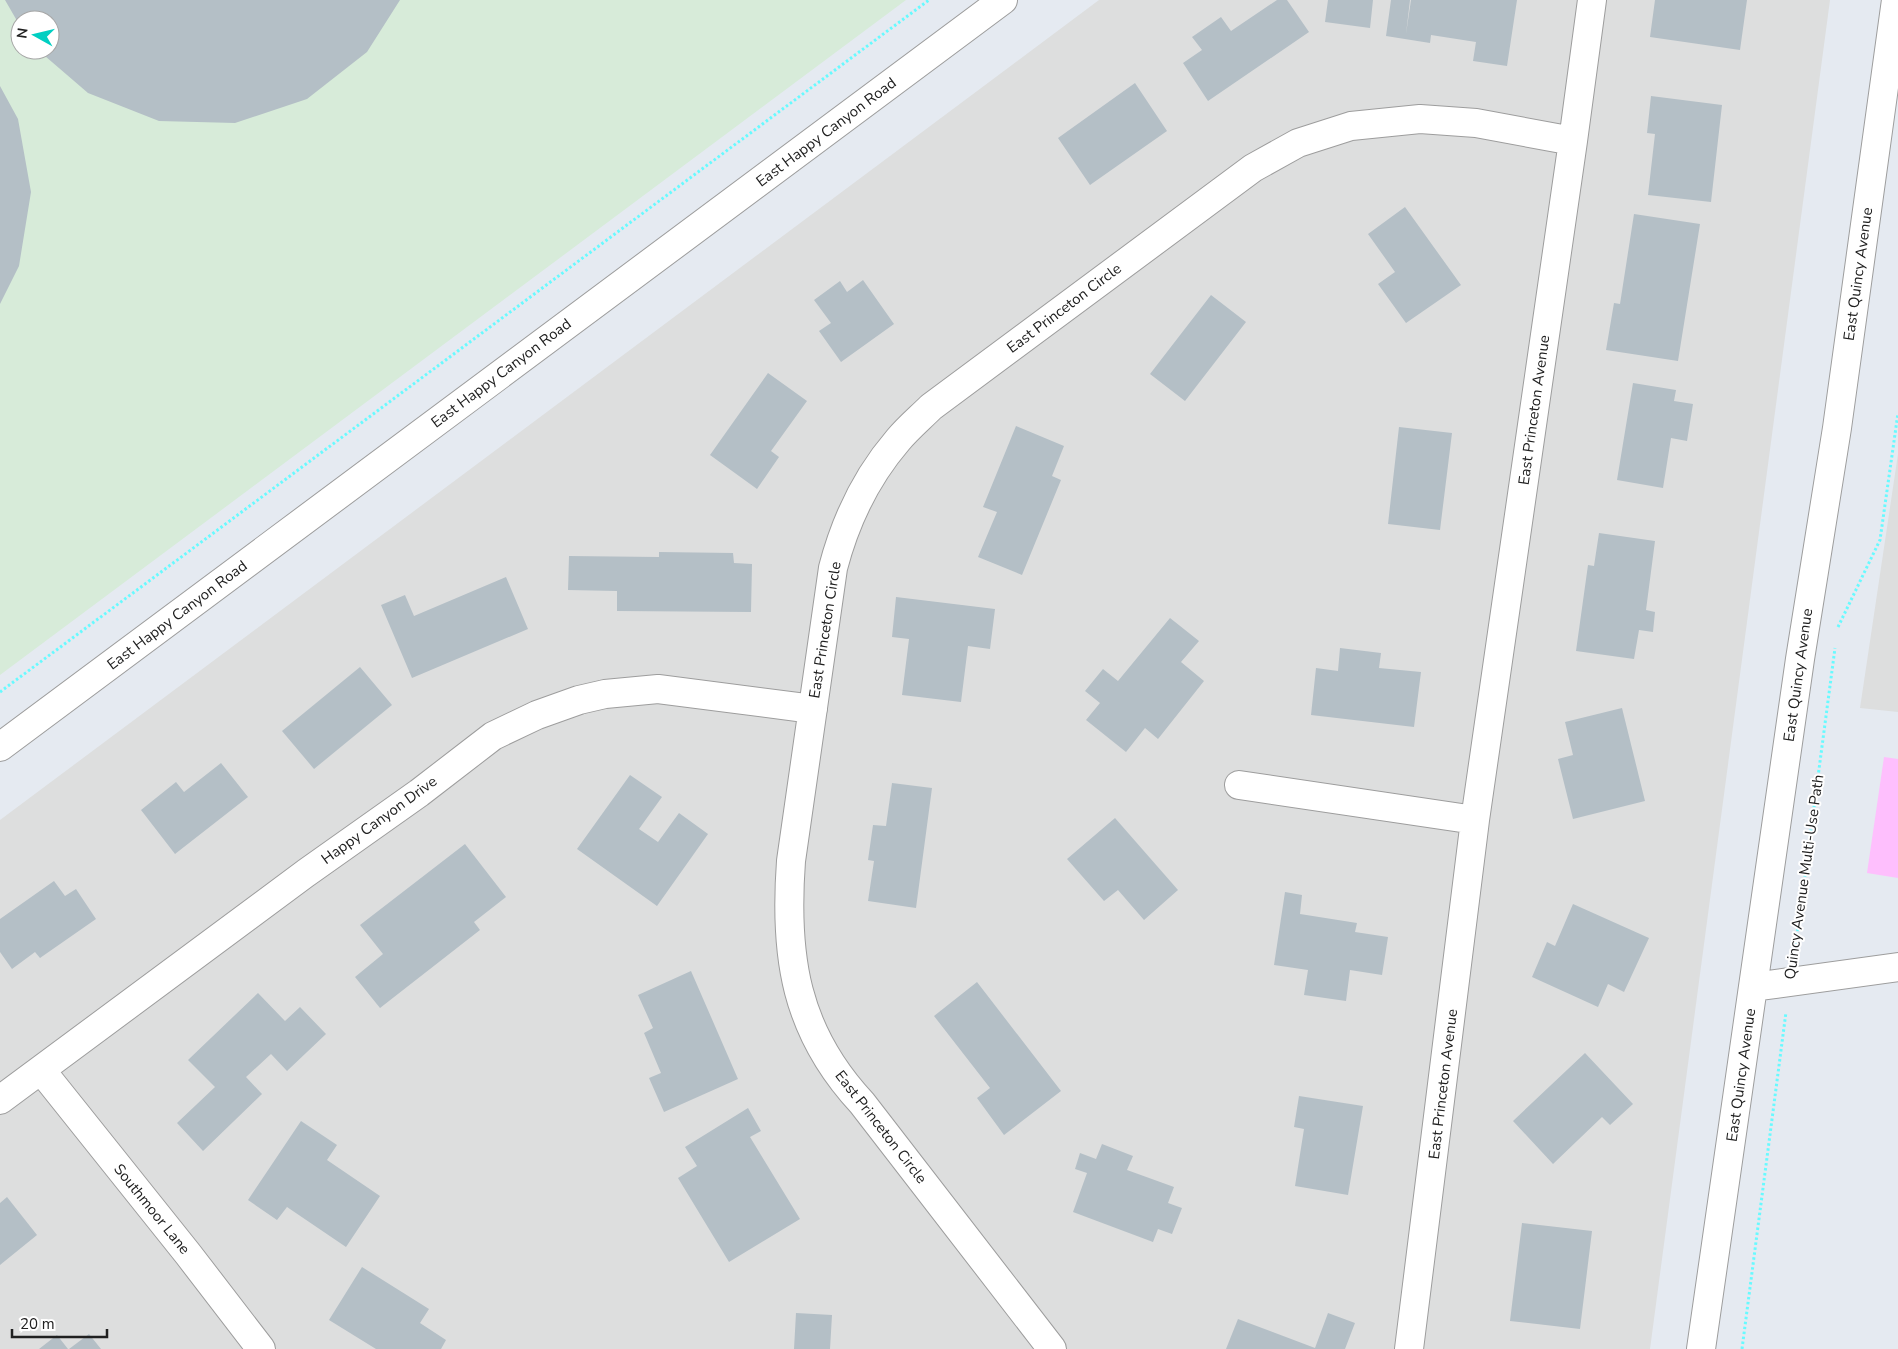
<svg xmlns="http://www.w3.org/2000/svg" width="1898" height="1349" viewBox="0 0 1898 1349" font-family="'Nunito Sans',sans-serif">
  <rect width="100%" height="100%" fill="#e5eaf1"/>
  <!-- residential -->
  <path fill="#dddede" d="M1099,0H1830L1650,1349H0V820Z
    M1898,454V712L1860,708Z"/>
  <!-- industrial -->
  <path fill="#d7ebd9" fill-rule="evenodd" d="M0,0H906L0,675ZM20,20H50V50H20Z"/>
  <!-- park -->
  <path fill="#febffd" d="M1884,757L1898,759V878L1867,873Z"/>
  <!-- building -->
  <path fill="#b4bfc6" d="M5,0H400L367,52L307,99L235,123L159,121L88,93L38,50H50V20H20V26Z
    M1277,0H1287L1309,32L1208,101L1183,63L1202,50L1192,37L1221,17L1231,31Z
    M1328,0H1373L1370,28L1325,22Z
    M1391,0H1410L1406,34L1411,0H1517L1507,66L1473,61L1476,42L1431,35L1430,43L1386,36Z
    M1655,0H1747L1740,50L1650,37Z
    M1135,83L1167,131L1090,185L1058,138Z
    M0,86L18,119L31,192L19,266L0,304Z
    M1651,96L1722,105L1711,202L1648,195L1655,134L1647,133Z
    M1405,207L1461,285L1406,323L1378,284L1395,272L1368,234Z
    M1634,214L1700,224L1678,361L1606,350L1614,303L1620,304Z
    M863,280L894,324L841,362L819,331L831,323L814,300L840,281L847,292Z
    M1211,295L1246,322L1185,401L1150,374Z
    M768,373L807,401L771,451L779,457L757,489L710,455Z
    M1633,383L1676,390L1674,401L1693,404L1687,441L1671,438L1663,488L1617,480Z
    M1016,426L1064,446L1052,476L1061,480L1022,575L978,557L997,512L983,507Z
    M1399,427L1452,433L1440,530L1388,524Z
    M1599,533L1655,541L1646,610L1655,612L1653,632L1639,630L1634,659L1576,651L1588,565L1594,566Z
    M659,552L733,553L734,563L752,564L751,612L617,611V591L568,590L569,556L659,557Z
    M506,577L528,629L412,678L381,605L405,595L414,616Z
    M896,597L995,609L990,649L968,646L961,702L902,695L909,639L892,637Z
    M1170,618L1199,641L1181,662L1204,681L1158,739L1145,728L1126,752L1086,720L1100,703L1085,691L1103,669L1118,681Z
    M1340,648L1381,653L1379,668L1421,672L1414,727L1311,715L1316,668L1338,671Z
    M360,667L392,705L314,769L282,731Z
    M1622,708L1645,801L1573,819L1558,759L1573,755L1565,722Z
    M221,763L248,797L175,854L141,810L176,782L184,792Z
    M630,775L662,797L639,829L658,842L679,813L708,834L657,906L577,849Z
    M892,783L932,788L916,908L868,901L874,861L868,860L873,825L886,826Z
    M1115,818L1178,890L1144,920L1118,890L1104,901L1067,859Z
    M465,844L506,897L474,922L480,930L380,1008L355,977L383,954L360,925Z
    M54,881L65,896L76,889L96,919L40,958L35,952L12,969L0,952V919Z
    M1285,892L1302,895L1300,914L1357,923L1355,932L1388,937L1382,975L1350,970L1346,1001L1304,995L1308,970L1274,965Z
    M1573,904L1649,938L1624,992L1608,984L1598,1007L1532,977L1547,942L1555,946Z
    M691,971L738,1079L664,1112L649,1078L661,1073L644,1033L653,1028L638,995Z
    M977,982L1061,1091L1004,1135L977,1098L990,1088L934,1016Z
    M258,993L285,1021L300,1007L326,1034L287,1071L271,1054L246,1077L262,1094L203,1151L177,1123L215,1087L188,1060Z
    M1585,1053L1633,1104L1610,1125L1602,1117L1553,1164L1513,1121Z
    M1299,1096L1363,1106L1348,1195L1295,1186L1304,1129L1294,1127Z
    M748,1108L761,1131L750,1137L800,1219L729,1262L678,1178L697,1166L685,1147Z
    M301,1121L337,1145L327,1160L380,1196L346,1247L287,1207L277,1220L248,1200Z
    M1102,1144L1133,1156L1127,1170L1174,1187L1168,1203L1182,1208L1172,1234L1158,1229L1153,1242L1073,1212L1087,1173L1075,1169L1080,1153L1096,1159Z
    M7,1197L37,1235L0,1265V1203Z
    M1522,1223L1592,1231L1580,1329L1510,1321Z
    M362,1267L429,1309L420,1323L446,1340L441,1349H376L329,1320Z
    M796,1313L832,1315L830,1349H794Z
    M1328,1313L1355,1323L1345,1349H1226L1238,1319L1315,1348Z
    M89,1334L101,1349H69Z
    M57,1335L68,1349H39Z"/>
  <g fill="none" stroke-linecap="round" stroke-linejoin="round">
    <!-- minor casing -->
    <g stroke="#9d9d9d" stroke-width="30">
      <path id="minor" d="M0,747L1003,0
        M1239,785L1475,820
        M1753,987L1898,967
        M41,1070L188,1254L261,1349
        M0,1100L306,873L419,793L493,736L537,715L579,700L605,694L658,689L813,709
        M1052,1349L862,1103C795,1031 784,956 791,861L833,568C845,522 867,476 898,440C908,428 920,418 931,407L1253,168L1298,143L1351,126L1420,119L1476,123L1573,141
        M1409,1349L1475,820L1573,141L1592,0
        M1701,1349L1800,659L1837,428L1896,0"/>
    </g>
    <!-- path -->
    <path stroke="#68faff" stroke-width="3" stroke-dasharray="2.5 2.5" stroke-linecap="butt" d="M1838,627L1880,540L1898,413
      M0,692L929,0
      M1795,951L1835,648
      M1742,1349L1786,1012"/>
    <!-- minor -->
    <use href="#minor" stroke="#fff" stroke-width="28"/>
  </g>
  <g text-anchor="middle" stroke-width="4" stroke-linejoin="round" paint-order="stroke">
    <!-- street labels -->
    <g font-size="15" fill="#202020" stroke="#fff">
      <text transform="translate(826 132) rotate(-37)" y="5">East Happy Canyon Road</text>
      <text transform="translate(1858 274) rotate(-82)" y="5">East Quincy Avenue</text>
      <text transform="translate(1064 308) rotate(-37)" y="5">East Princeton Circle</text>
      <text transform="translate(501 373) rotate(-37)" y="5">East Happy Canyon Road</text>
      <text transform="translate(1534 410) rotate(-82)" y="5">East Princeton Avenue</text>
      <text transform="translate(177 615) rotate(-37)" y="5">East Happy Canyon Road</text>
      <text transform="translate(825 630) rotate(-81)" y="5">East Princeton Circle</text>
      <text transform="translate(1798 675) rotate(-82)" y="5">East Quincy Avenue</text>
      <text transform="translate(379 820) rotate(-36)" y="5">Happy Canyon Drive</text>
      <text transform="translate(1804 877) rotate(-82)" y="5">Quincy Avenue Multi-Use Path</text>
      <text transform="translate(1741 1075) rotate(-82)" y="5">East Quincy Avenue</text>
      <text transform="translate(1443 1084) rotate(-83)" y="5">East Princeton Avenue</text>
      <text transform="translate(881 1127) rotate(52)" y="5">East Princeton Circle</text>
      <text transform="translate(152 1209) rotate(51)" y="5">Southmoor Lane</text>
    </g>
  </g>
  <!-- north arrow -->
  <g transform="translate(35 35) rotate(278)"><circle r="24" fill="#ffffff" stroke="#a6a6a6"/>
  <path d="M0-4L9 19L0 12L-9 19Z" fill="#00cfc2"/>
  <text y="-8" font-size="14" font-weight="bold" text-anchor="middle" fill="#202020">N</text>
  </g>
  <!-- scale -->
  <path d="M12 1329v8h95v-8" fill="none" stroke="#202020" stroke-width="2.5"/>
  <text x="20" y="1329" font-size="15" fill="#202020" stroke="#ffffff" stroke-width="4" paint-order="stroke">20 m</text>
</svg>
